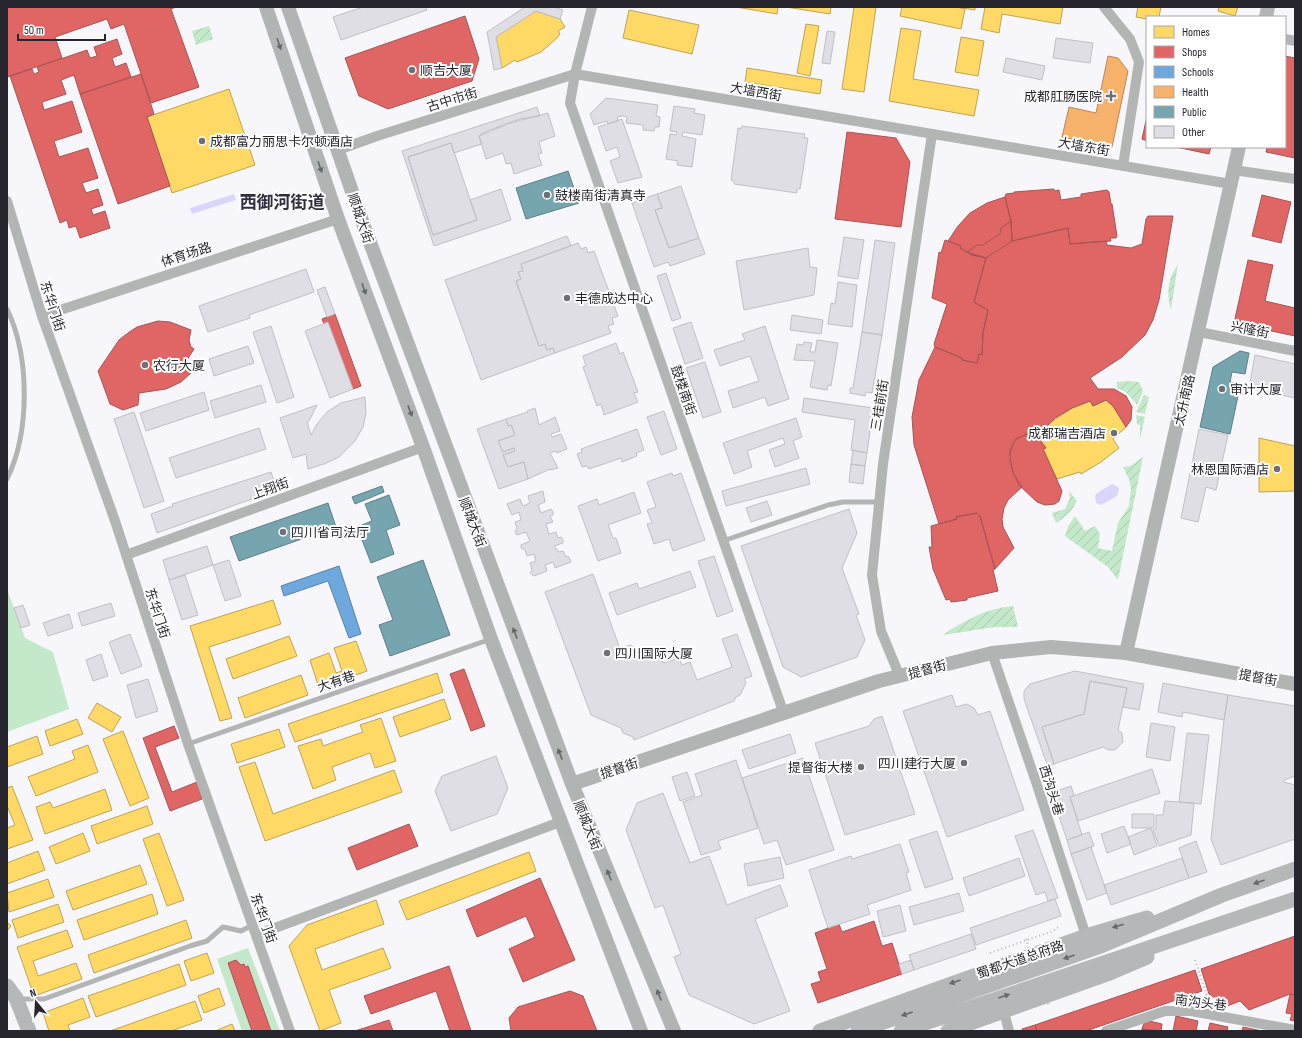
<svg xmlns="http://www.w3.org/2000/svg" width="1302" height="1038" viewBox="0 0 1302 1038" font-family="'Sofia Sans Condensed','Noto Sans SC',sans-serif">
  <defs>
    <pattern id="garden-furrows" width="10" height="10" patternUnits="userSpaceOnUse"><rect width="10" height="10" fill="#c3e8ca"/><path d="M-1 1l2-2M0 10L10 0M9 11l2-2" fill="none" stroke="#a8c7ae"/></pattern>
  </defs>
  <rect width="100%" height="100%" fill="#f7f7fb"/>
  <!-- park -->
  <path fill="#c3e8ca" d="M7,589L25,638L53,652L69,709L7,732Z
    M248,948L280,1031H242L217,959Z"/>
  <!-- garden -->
  <path fill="url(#garden-furrows)" d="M209,26L213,39L196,45L192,31Z
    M1178,264L1171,310C1166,293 1168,279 1178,264Z
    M1127,381L1139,382L1143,391L1137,405L1126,392L1117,388V382Z
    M1144,395L1149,397L1145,414L1136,412Z
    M1136,415L1145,417L1140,439V425L1137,424Z
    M1143,457L1118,580L1108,567L1065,536L1068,526L1075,516L1085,531L1095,526L1100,534L1098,548L1112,551L1118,523L1129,506L1131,489L1129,479L1123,467L1130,466Z
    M1069,491L1077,501C1073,510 1064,518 1056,523L1052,513L1065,509L1070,498Z
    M1013,606L1018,627H995L943,635C963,621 987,608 1013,606Z"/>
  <!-- water -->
  <path fill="#dad6fb" d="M234,194L236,200L192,214L190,208Z
    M1112,484L1118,487L1119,490L1117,496L1101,505L1096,503L1095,496L1097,493Z"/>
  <!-- homes -->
  <path fill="#ffd966" stroke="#bea355" d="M736,7H778L777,14Z
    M786,7H831L830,14Z
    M854,7H876L864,92L842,89Z
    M902,7H956L965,9L961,29L900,16Z
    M957,7H975V10Z
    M985,7H1063L1060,24L1002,14L999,33L981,29Z
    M1138,7H1161L1159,17H1147V19L1136,17Z
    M1219,7H1238L1235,16L1218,11Z
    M629,10L699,25L692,54L623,38Z
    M536,11L560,19L565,27L558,31L560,34L556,39L541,52L522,60L517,62L515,60L502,68L496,37Z
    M806,24L819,26L810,76L797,73Z
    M901,28L921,31L913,79L979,90L974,116L889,101Z
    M961,37L984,41L978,76L955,72Z
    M747,68L822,80L820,94L745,82Z
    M229,89L255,165L172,193L147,117Z
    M1106,400L1113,406L1126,427L1113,439L1119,448L1101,462L1081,474L1080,472L1057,479L1043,449L1046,448L1037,436L1047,425L1072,408L1090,401L1093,406Z
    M1259,438L1295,446V491L1259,492Z
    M273,600L281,624L209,647L232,718L220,721L190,626Z
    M289,636L297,656L233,679L226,659Z
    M356,641L367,671L319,688L310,660L329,653L336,673L342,671L334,648Z
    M437,673L443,692L295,742L288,724Z
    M301,675L308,695L245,718L238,698Z
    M444,699L451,719L400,737L393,717Z
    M97,703L121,717L112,732L88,718Z
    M381,718L396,761L375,768L370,753L332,767L336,780L313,789L298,746L321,739L323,746L363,732L360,725Z
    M77,719L83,734L50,746L45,731Z
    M279,729L285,747L237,763L231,744Z
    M123,731L149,798L130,806L103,739Z
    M37,736L43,754L7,767V747Z
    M88,745L98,772L36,796L28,777L75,759L72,751Z
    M255,762L273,814L394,770L402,792L265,841L239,767Z
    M12,786L33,840L7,849V828L15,825L7,806V788Z
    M105,789L112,810L45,834L36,807L50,802L53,808Z
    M147,806L153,824L97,844L91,826Z
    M83,833L90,851L56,864L49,847Z
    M159,833L184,900L167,906L143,839Z
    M38,851L45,870L7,884V863Z
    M529,852L536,871L407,920L399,901Z
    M140,865L147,884L73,910L66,891Z
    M48,879L54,897L9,912L7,893Z
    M152,894L158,914L84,940L77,920Z
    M376,900L384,924L315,949L322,970L383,948L391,968L329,990L341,1023L320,1031L289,946L307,925Z
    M58,904L64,922L18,938L12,920Z
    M186,920L192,938L94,973L88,955Z
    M7,922L11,926L7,931Z
    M67,930L73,947L33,961L38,976L76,963L82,979L34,996L17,947Z
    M207,953L214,973L191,981L184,961Z
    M179,964L186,985L96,1017L88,996Z
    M219,988L225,1005L204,1013L198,996Z
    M83,998L90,1017L68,1025L70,1031H49L43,1013Z
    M195,1001L202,1020L171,1031H110Z
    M232,1024L235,1031H215Z"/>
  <!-- shops -->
  <path fill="#e06666" stroke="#a85355" d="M7,7H176L171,9L199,87L151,103L124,24L111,29L107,19L55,37L62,58L7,77Z
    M465,16L479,59L472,81L388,109L359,96L345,58Z
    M117,39L122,54L112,58L115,67L126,63L131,77L80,94L74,75L61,80L66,94L42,102L44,110L72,101L82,132L54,141L59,157L88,148L98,178L82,183L86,193L98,189L103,205L91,209L93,215L105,211L110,228L80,238L76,226L69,228L67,220L60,223L10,76L32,69L34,74L39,72L37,67L87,50L90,58L97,56L94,47Z
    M1285,56L1295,58V158L1266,152L1267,147H1285Z
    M141,74L154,114L147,117L170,186L118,204L80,94Z
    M1147,116V141L1142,139Z
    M847,132L896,138L910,162L901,227L835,219Z
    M1176,147H1211L1209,154Z
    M1054,189V191L1059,190L1061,200L1081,197V194L1107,190L1109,192L1111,204H1112L1117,236L1116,238H1110L1111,241L1070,244L1068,228L1012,241L1011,221L1005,197L1006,194L1014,193V192Z
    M1262,195L1291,202L1281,243L1252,236Z
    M1005,197L1011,221L1012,241L1068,228L1070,244L1106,241L1107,245L1131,248L1142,244L1146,219L1148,216H1173L1159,300L1153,320L1145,335L1122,357L1090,378L1098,389H1114L1126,396L1132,407L1131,420L1126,427L1113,406L1106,400L1093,406L1090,401L1072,408L1055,418L1037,436L1027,434L1016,439L1013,443L1009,457L1014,475L1022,487L1008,500L1004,508L1002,519L1003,527L1014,548L995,569L980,516L977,513L956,517L957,519L939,524L914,445L912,417L919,380L935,347L962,358V360L977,363L979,354L982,355L983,333L988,310L974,302L986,258L972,255L960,248L961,246L948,241L958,226L970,213L987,203Z
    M1011,221L1012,241L986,258L967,252L977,245H983L1000,234L1001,228Z
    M945,240L961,246L960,248L972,255L986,258L974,302L988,310L983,333L982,355L979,354L977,363L962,360V358L935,347L934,344L947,304L932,298L939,252L941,253Z
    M1248,260L1273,265L1265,301L1295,308V336L1234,323Z
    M335,314L361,386L353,389L328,322L324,324L322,319Z
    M158,321L170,322L191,330L189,340L191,347L194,349L187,360L189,363L185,367L191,373L181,382L166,389L139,393L138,405L123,410L110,404L98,371L119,340L128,333L137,327Z
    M1027,434L1037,436L1046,448L1043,449L1062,491L1059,501L1055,504L1045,505L1037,502L1020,486L1014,475L1011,465L1010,450L1016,439Z
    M977,513L980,516L995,569L993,570L998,591L967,598V600L951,602L950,599L946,600L933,569L929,547H932L931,526L957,519L956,517Z
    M464,669L485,726L471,731L450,674Z
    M174,726L179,738L155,747L172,792L197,782L202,799L170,811L143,738Z
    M409,824L418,846L357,870L348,848Z
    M540,878L575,960L523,982L509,949L535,937L526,916L477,937L466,910Z
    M874,921L882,946L892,943L902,974L818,1003L811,984L821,981L818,972L827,969L815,933L839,924L842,932Z
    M1295,936V995L1290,994L1249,1010L1240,1001L1227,1006L1209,994L1201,969Z
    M236,960L241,965L244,964L245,967L248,966L271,1031H252L228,963Z
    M449,966L471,1031H450L436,991L371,1014L364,996Z
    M1195,970L1202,991L1086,1031H1037L1035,1025Z
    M570,991L583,996L597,1031H511L509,1018L518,1007Z
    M1290,994L1295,995V1021L1290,1020L1292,1014L1286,1013Z
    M1176,1016L1198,1021L1196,1031H1173Z
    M389,1020L393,1031H355Z
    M1145,1020L1162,1024L1161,1031L1142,1029Z
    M1210,1023L1228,1027L1227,1031H1208Z
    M1035,1025L1037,1031H1022V1029Z
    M1243,1027L1262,1031H1242Z
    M1142,1029L1154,1031H1141Z"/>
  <!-- schools -->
  <path fill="#6fa8dc" stroke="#5981a8" d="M339,566L361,634L349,638L328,581L284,596L281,586Z"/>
  <!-- health -->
  <path fill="#f6b26b" stroke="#b88859" d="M1108,56L1118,58L1128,71L1112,147L1062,137L1069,107L1096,113Z"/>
  <!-- public -->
  <path fill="#76a5af" stroke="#5e7f88" d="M568,171L579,203L526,219L516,188Z
    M1240,351L1249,353L1245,374L1232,372L1230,382L1236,383L1234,394L1238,396L1230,434L1200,427L1213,367Z
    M382,486L384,492L355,504L352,497Z
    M389,495L400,525L386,530L394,554L371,563L357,527L372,521L365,504Z
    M328,503L336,527L239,561L230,537Z
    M423,560L450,635L390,656L379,625L393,620L377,577Z"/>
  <!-- building -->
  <path fill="#dedee4" stroke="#bfbfc5" d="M363,7H426L427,10L341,40L333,17Z
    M525,7H554L563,10L560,19L536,11L496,37L502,68L494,70L487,32Z
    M827,31L835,32L830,64L822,63Z
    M1056,38L1093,43L1090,63L1053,58Z
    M1006,58L1045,66L1042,80L1003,72Z
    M606,98L658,105L656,116L660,117L659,127H655L654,131L643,130V125L626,123L627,117L622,116L617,117L618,121L608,124L607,121L594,125L590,114Z
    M674,106L695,109L694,113L705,115L702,135L683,132L682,136L696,139L692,167L677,165L678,161L666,159L670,134L676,135L677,132L670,131Z
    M537,107L540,116L520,119L487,131L479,136L482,144L454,153L451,143L408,157L433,235L477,220L470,200L501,189L511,220L434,246L402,151Z
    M548,113L555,136L539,142L542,153L538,154L542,165L514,174L511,163L506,164L503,153L486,159L479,136L505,125L506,124Z
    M622,119L642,177L618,183L610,161L620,157L617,147L606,151L598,127Z
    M742,126L805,134L804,138H808L800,189H797V193L734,184V181L731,180L738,128L741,129Z
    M451,143L477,220L433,235L408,157Z
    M681,186L699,238L669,248L655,210L662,208L657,194Z
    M657,194L662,208L655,210L669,248L699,238L705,254L670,266L668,262L654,267L632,203Z
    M567,236L571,246L521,264L523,271L518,272L521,279L516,281L539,346L545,344L547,350L553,348L555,353L481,380L445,280Z
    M844,237L864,240L858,279L838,276Z
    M875,240L895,243L882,335L862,332Z
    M578,243L581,249L586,247L588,253L594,251L618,316L612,318L614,324L608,326L611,333L555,353L553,348L547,350L545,344L539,346L516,281L521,279L518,272L523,271L521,264Z
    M808,248L810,267L817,268L814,295L744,310L736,261Z
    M306,269L314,292L249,315L250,318L208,332L199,306Z
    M666,273L681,318L672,321L657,276Z
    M838,282L857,285L852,327L828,324L831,303L835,304Z
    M325,287L335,314L327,317L317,290Z
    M792,315L823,320L821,334L790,330Z
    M328,322L353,389L330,398L305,331Z
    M691,322L703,358L685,364L673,328Z
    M271,326L294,397L277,403L253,332Z
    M765,326L789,399L768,406L765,397L733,408L728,391L759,381L750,356L720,366L714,350L745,340L742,334Z
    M862,332L882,335L872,393L866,392L865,396L850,393V388H853Z
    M817,340L838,343L831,386L828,385L827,390L810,387L815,361L794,360L797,344L803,345L804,342L812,343L810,352H815Z
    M616,343L620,354L623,352L638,392L634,393L638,402L604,415L601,404L597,406L583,367L586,366L583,356Z
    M248,346L254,363L214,376L209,359Z
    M1255,355L1295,364V398L1249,388Z
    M705,362L721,412L703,418L686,368Z
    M261,385L266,402L215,418L210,401Z
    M204,392L209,410L146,431L140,413Z
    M365,397L366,413L363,427L355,441L339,457L324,464L308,469L306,454L293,458L280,418L317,405L309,421L307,422L311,435L317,424L327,412L341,403Z
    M804,398L873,408L867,453L851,450L855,420L802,412Z
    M535,408L539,425L555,417L560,431L551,434L552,437L561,434L567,449L557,453L556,451L550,453L558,468L550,470V469L528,479L524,462L508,467L503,455L515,451L514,448L503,452L498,441L515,435L511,425L508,426L506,419L528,412L527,411Z
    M664,411L677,449L661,455L647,417Z
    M134,412L164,501L144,508L114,419Z
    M796,418L802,437L793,441L799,458L775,467L769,450L785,444L783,438L747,451L752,467L734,474L723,443Z
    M506,419L508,426L511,425L515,435L498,441L503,452L514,448L515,451L503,455L508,467L524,462L528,479L499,489L477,429Z
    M259,428L266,449L176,478L169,458Z
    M637,429L644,450L636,453L637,456L622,462L621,458L589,469L587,466L582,467L577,454L582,452L581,449Z
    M1199,429L1228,435L1216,490L1206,487L1198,522L1181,518Z
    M853,450L867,453L865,466L851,464Z
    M851,464L865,466L863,484L849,482Z
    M806,468L810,484L726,506L722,491Z
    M271,472L277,490L157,533L151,514L173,506L172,504Z
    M672,473L673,476L681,473L705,540L673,551L669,539L654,544L647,524L652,523L647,510L656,507L647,482Z
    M543,491L545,502L538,505L541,513L551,509L553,512V515L550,516L553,522L546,524L549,534L556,532L558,538L561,537L563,540V543L554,546L559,552L563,551L566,557L568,556L570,559L571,562L555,568L553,562L545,565L547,571L534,576L530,573L532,570L530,563L536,561L534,554L527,556L525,550L521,548V545L530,541L526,532L517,535L515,532L517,528L515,522L521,520L519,512L512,515L507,504L520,499L523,506L530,503L528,496Z
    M634,492L641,513L608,525L613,538H616L621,553L598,561L578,506L597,499L599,505Z
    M767,501L772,515L751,522L746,508Z
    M849,509L857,533L842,568L859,614L856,615L865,640L857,657L801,677L783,667L741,546Z
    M207,546L213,565L169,580L163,560Z
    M714,556L733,611L717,617L698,561Z
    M229,560L241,596L225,601L213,565Z
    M690,571L696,587L617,615L609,593L637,583L639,589Z
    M593,574L620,649L630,645L665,663L679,658L682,665L690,662L697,680L732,667L722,639L737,634L752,676L744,679L746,683L740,695L736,697L734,701L634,740L633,737L623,733L621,728L591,715L545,592Z
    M185,575L198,615L182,620L169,580Z
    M111,603L115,616L82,626L78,613Z
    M23,605L30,625L21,628L14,608Z
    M69,614L73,628L48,636L43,623Z
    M130,634L142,666L121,674L109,642Z
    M101,654L108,676L93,681L86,660Z
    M1075,671L1144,684L1139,710L1123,707L1127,688L1090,681L1084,714L1042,727L1054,764L1048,767L1024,699V691L1030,684Z
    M148,679L158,711L136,718L127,685Z
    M1090,681L1127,688L1118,730L1122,733L1123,742L1115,750H1109L1103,747L1054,764L1042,727L1084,714Z
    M1163,683L1228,695L1224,720L1183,712L1182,717L1158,712Z
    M952,695L956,707L967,704L974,708L978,715L990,711L1024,810L947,837L903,711Z
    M1228,695L1295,706V776L1284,780V782L1295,785V839L1221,865L1211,839L1224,720Z
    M882,716L915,814L845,835L815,743L869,726L874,719Z
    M1151,723L1175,727L1170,761L1146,757Z
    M1187,733L1209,735L1201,804L1179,802Z
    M790,734L796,753L749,769L742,750Z
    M496,756L508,788L497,814L451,831L435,791L442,776Z
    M803,758L834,850L786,865L777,840L764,844L742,778Z
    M736,760L758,828L718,841L721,849L701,855L683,802L702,795L695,774Z
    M1152,769L1160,793L1078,821L1070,797Z
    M687,772L695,796L680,801L672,777Z
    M1071,786L1074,795L1070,797L1082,835L1067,840L1051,793Z
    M663,793L690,863L709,856L727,905L780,885L788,906L755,919L790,1011L754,1024L689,995L674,957L681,954L663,905L655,908L626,830L637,803Z
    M1165,801L1194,803L1191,835L1159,846L1153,830L1156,829V815H1163Z
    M1132,814H1154V828H1132Z
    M1124,826L1131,844L1107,853L1101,834Z
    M1151,828L1157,846L1134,855L1128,837Z
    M1033,830L1058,898L1048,901L1045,892L1036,895L1015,836Z
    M937,831L953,879L925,888L909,840Z
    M1089,832L1094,846L1071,854L1067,840Z
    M1196,841L1207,872L1189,878L1179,848Z
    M900,844L909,872L906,873L911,890L867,905L870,914L828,928L809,870L851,856L852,859Z
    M1091,847L1107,893L1087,900L1071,854Z
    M780,857L784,878L748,886L744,864Z
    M1019,858L1025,876L969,896L963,878Z
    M1182,858L1189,878L1111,905L1104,885Z
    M959,893L964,911L914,925L909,907Z
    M1055,899L1061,916L976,945L970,928Z
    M900,905L906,931L883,937L877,911Z
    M971,934L976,949L914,970L909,955Z
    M911,960L914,970L902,974L899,964Z"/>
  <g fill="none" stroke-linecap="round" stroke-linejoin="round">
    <!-- path -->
    <path stroke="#b3b5b5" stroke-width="2" stroke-dasharray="1 3" stroke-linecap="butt" d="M990,953L1053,931L1060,926
      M1195,960L1210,1005"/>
    <!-- service -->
    <path stroke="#b2b5b3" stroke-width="5" d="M7,309C30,357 30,432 7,479
      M723,541L828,505L843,502H879
      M188,744L491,639
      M18,999H44L190,946L207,941L223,927L241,931L253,925"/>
    <!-- minor -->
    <path stroke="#b2b5b3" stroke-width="10" d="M592,7L575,74L570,103L784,714
      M1104,7L1130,39L1139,62L1123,166
      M1285,39L1295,41
      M338,150L377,136L575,74L1231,184
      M1234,170L1295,179
      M7,201L42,316L115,521L188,744L290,1031
      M42,316L338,219
      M1199,332L1295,351
      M126,555L423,447
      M992,653L1037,785L1086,936
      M900,677L881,631L872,575L883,464L932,134
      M256,935L560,822
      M1004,1012L1009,1031
      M1106,1031L1165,1011H1191L1295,1030"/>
    <!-- secondary -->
    <path stroke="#b1b4b3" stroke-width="14" d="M266,7L338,219L423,447L491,639L641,1031
      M288,7L365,229L572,784L674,1031
      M1266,17L1268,7
      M1126,653L1239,147
      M572,784L879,681L992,653L1051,647L1126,653L1295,684"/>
    <!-- primary -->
    <path stroke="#b6b7b8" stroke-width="15" d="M7,986L16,998L29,1031
      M820,1031L1086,936L1147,918
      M858,1031L1098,947L1222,895L1295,869
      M901,1031L1295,899
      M948,1031L1107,974L1147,957"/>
    <!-- path-bridge -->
    <path stroke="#b3b5b5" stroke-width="2" stroke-dasharray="1 3" stroke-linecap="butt" d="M1026,939L1049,1007"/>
  </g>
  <!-- one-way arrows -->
  <defs><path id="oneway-solid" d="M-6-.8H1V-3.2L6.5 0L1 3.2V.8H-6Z"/></defs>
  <g fill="#65666a">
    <use href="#oneway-solid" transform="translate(279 44) rotate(71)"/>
    <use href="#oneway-solid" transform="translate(320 167) rotate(71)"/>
    <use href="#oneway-solid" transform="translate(364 289) rotate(70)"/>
    <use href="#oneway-solid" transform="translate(410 411) rotate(70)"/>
    <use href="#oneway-solid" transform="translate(515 633) rotate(-111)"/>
    <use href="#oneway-solid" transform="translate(560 754) rotate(-111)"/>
    <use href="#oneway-solid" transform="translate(609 875) rotate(-112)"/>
    <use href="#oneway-solid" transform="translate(659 995) rotate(-112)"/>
  </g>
  <g fill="#67676c">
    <use href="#oneway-solid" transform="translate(1259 882) rotate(160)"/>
    <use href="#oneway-solid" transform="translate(1118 926) rotate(164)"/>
    <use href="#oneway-solid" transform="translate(1069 957) rotate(161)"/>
    <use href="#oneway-solid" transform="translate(955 982) rotate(161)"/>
    <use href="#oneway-solid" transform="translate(1004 996) rotate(-19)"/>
    <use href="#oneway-solid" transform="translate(907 1014) rotate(161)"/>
  </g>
  <!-- markers -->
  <g fill="#706f76" stroke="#fff" stroke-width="1.5">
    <circle cx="412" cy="70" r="4"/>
    <path d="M1109 90h4v4h4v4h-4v4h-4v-4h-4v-4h4z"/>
    <circle cx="202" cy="141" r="4"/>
    <circle cx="547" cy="195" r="4"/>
    <circle cx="567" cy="298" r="4"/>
    <circle cx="145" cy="365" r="4"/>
    <circle cx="1222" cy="389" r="4"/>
    <circle cx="1114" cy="433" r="4"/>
    <circle cx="1277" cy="469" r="4"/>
    <circle cx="283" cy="532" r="4"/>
    <circle cx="607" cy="653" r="4"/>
    <circle cx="964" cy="763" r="4"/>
    <circle cx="861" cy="767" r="4"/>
  </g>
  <g text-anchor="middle" stroke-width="4" stroke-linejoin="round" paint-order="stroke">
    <!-- poi labels -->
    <g font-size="13" fill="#27262e" stroke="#fff" text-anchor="start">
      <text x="420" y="75">顺吉大厦</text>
      <text x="1102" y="101" text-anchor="end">成都肛肠医院</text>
      <text x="210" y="146">成都富力丽思卡尔顿酒店</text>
      <text x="555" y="200">鼓楼南街清真寺</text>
      <text x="575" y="303">丰德成达中心</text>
      <text x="153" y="370">农行大厦</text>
      <text x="1230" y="394">审计大厦</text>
      <text x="1106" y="438" text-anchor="end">成都瑞吉酒店</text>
      <text x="1269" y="474" text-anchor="end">林恩国际酒店</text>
      <text x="291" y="537">四川省司法厅</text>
      <text x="615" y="658">四川国际大厦</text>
      <text x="956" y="768" text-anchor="end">四川建行大厦</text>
      <text x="853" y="772" text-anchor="end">提督街大楼</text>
    </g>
    <!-- street labels -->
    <g font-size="13" fill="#27262e" stroke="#fff">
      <text transform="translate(756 91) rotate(10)" y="5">大墙西街</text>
      <text transform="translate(452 99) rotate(-17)" y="5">古中市街</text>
      <text transform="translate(1084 146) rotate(10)" y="5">大墙东街</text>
      <text transform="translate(361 218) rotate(71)" y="5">顺城大街</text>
      <text transform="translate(186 254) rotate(-18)" y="5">体育场路</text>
      <text transform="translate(53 306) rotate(72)" y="5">东华门街</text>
      <text transform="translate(1250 329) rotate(11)" y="5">兴隆街</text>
      <text transform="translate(684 390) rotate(71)" y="5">鼓楼南街</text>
      <text transform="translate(1184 400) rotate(-77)" y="5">太升南路</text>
      <text transform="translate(879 405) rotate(-81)" y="5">三桂前街</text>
      <text transform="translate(270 488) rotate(-20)" y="5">上翔街</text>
      <text transform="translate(473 522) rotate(69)" y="5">顺城大街</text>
      <text transform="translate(158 613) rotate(72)" y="5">东华门街</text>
      <text transform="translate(927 669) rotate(-15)" y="5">提督街</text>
      <text transform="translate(1258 677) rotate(10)" y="5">提督街</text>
      <text transform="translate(336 681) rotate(-19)" y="5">大有巷</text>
      <text transform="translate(619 768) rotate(-18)" y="5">提督街</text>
      <text transform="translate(1052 790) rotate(72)" y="5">西沟头巷</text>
      <text transform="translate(588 825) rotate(68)" y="5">顺城大街</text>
      <text transform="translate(264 918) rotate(70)" y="5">东华门街</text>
      <text transform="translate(1020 959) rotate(-19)" y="5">蜀都大道总府路</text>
      <text transform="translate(1201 1002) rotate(7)" y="5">南沟头巷</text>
    </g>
    <!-- district labels -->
    <g font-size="17" font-weight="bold" fill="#312f3f" stroke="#fff">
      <text x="282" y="208">西御河街道</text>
    </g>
  </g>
  <!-- border -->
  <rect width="1302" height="1038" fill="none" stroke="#27262e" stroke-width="16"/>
  <!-- legend -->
  <rect x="1146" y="16" width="140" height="132" fill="#ffffff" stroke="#a9a8ab"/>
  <rect x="1154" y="26" width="20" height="12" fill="#ffd966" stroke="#a9a8ab"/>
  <text x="1182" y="36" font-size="12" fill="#27262e">Homes</text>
  <rect x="1154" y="46" width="20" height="12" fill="#e06666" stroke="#a9a8ab"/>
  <text x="1182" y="56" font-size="12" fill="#27262e">Shops</text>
  <rect x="1154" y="66" width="20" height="12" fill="#6fa8dc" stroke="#a9a8ab"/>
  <text x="1182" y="76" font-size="12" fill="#27262e">Schools</text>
  <rect x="1154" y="86" width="20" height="12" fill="#f6b26b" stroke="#a9a8ab"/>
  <text x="1182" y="96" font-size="12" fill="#27262e">Health</text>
  <rect x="1154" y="106" width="20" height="12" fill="#76a5af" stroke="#a9a8ab"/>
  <text x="1182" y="116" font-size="12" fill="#27262e">Public</text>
  <rect x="1154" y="126" width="20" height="12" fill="#dedee4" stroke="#a9a8ab"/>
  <text x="1182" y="136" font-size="12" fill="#27262e">Other</text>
  <!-- north arrow -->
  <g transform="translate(36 1002) rotate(342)" stroke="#ffffff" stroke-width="3" paint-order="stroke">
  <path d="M0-3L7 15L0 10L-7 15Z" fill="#27262e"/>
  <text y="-6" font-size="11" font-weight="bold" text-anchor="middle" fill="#27262e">N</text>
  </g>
  <!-- scale -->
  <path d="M18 34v6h87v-6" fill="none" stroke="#27262e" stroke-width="2"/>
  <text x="24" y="34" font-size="12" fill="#27262e" stroke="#ffffff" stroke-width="3" paint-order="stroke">50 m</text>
</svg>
